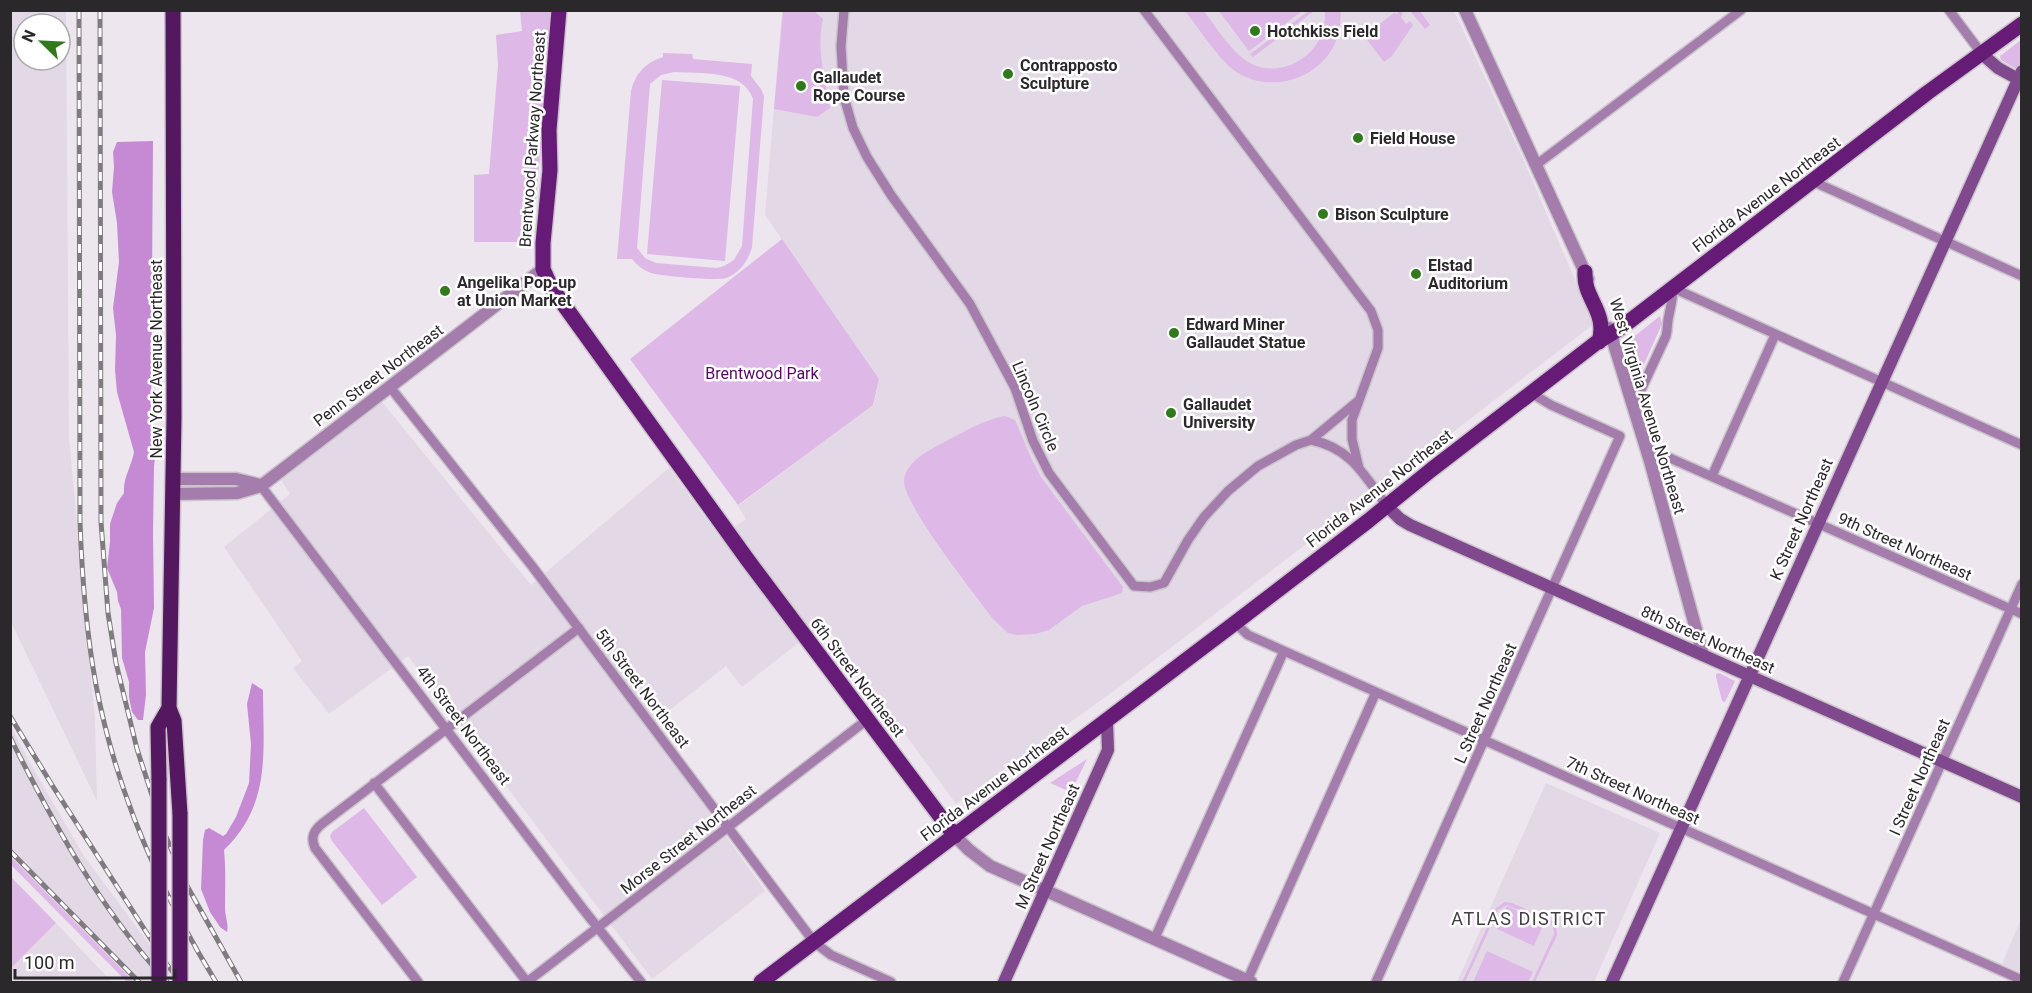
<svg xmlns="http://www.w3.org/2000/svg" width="2032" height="993" viewBox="0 0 2032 993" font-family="Roboto,sans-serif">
  <rect width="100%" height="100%" fill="#ede6ee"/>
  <!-- built -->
  <path fill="#e3d8e6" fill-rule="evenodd" d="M11,10L66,11L69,438L95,720L97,801L11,622ZM24,24H60V60H24Z
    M782,11H1454L1523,159L1594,324L1118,688L956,804L824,623L742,687L726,666L648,727L765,891L652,979L408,656L329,714L293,668L302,661L224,547L290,494L281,480L382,402L531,585L669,468L720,538L746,519L738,506L874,404L879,379L765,215Z
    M10,724L29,761L84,856L177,982H134L11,857Z
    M1546,783L1660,833L1594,982H1457Z
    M2021,919V972L2002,964Z
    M56,923L112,982H11V968Z"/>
  <!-- green -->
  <path fill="#deb8e7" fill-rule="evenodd" d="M1310,10L1314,11L1253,57L1250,54Z
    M520,11H553L536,200L530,242H474V175L489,174L498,65L496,35L522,31Z
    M783,11H814L823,19C816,48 825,80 830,108L817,117L774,109Z
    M1185,11H1204C1217,28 1230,51 1250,63C1275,77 1308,63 1320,38C1325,29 1325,20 1325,11H1340L1341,14C1340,23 1340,32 1336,41C1320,81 1265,96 1231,68C1217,56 1197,26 1185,11Z
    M1219,11H1302L1249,51Z
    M1399,11L1403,13L1401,17L1406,24L1410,21L1413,25L1392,56L1384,62L1364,36L1394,13L1397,14Z
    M1410,11H1420L1430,25L1425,29Z
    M2021,40V65L2018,70L2001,60L2000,56Z
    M663,53L692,54L693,59L752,64L751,76L761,89L764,96L752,247C748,261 740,273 726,278C716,281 662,276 651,273C643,270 638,266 632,259H617L631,91C635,74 646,62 663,57ZM674,72C701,74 743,69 753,99L742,246L734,260L724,266L717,268L656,263L645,258L637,248L650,84L661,75Z
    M662,80L740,86L725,261L647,254Z
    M782,239L879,379L873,405L738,505L630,359Z
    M1660,316L1662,324L1636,382L1626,343Z
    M1005,416L1015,420L1032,460L1041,477L1123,587L1122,593L1082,606L1049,630L1035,634L1017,635L1008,633L993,619C976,596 902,503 904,480C906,461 931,449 946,441C966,431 983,420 1005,416Z
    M1719,673L1735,681L1725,702L1722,701L1716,677V674Z
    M1087,759L1071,792L1050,783Z
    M364,808L417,877L382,905L332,841L330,836L332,832Z
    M10,857H11L134,982H127L11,865Z
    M11,877L56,923L11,968Z
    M1505,902L1512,903L1549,919L1556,925L1557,935L1535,982H1532L1554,934L1553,927L1550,923L1507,905L1498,910L1465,982H1462L1496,908Z
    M1507,906L1544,923L1534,946L1497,929Z
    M1487,951L1533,972L1528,982H1473Z"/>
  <!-- forest -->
  <path fill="#c58ad3" d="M153,141L151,425L157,443L154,466L153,533L154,608L145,652L146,695L143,720H138L132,712L129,697V682L122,658L121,609L118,601L117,592L107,568L110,542V524L117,503L124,493C123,477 131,468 134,452L117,392L115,370L116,335L113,308L119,262L117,223L112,192L114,167L113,152L117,142Z
    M252,683L263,690C263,750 272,804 224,850C226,870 225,888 225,908C225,917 229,924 227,932L220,927L210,912L201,889L203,840L205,830L209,828L223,836L226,834L236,817L249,783L251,744L247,704Z"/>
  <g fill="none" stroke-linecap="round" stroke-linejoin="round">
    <!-- minor casing -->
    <g stroke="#cac4cb" stroke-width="12">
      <path id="minor" d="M844,10L841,46L844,97L853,128L867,157L891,195L970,304L1015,388L1033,441L1049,473L1134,586L1150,587L1164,583L1188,540L1204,517L1228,491L1258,466L1296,445L1311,440L1358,401
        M1144,10L1371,311L1378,330V348L1352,420V439L1359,468
        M1949,10L1982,54
        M1536,165L1741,10
        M1812,181L2022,276
        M390,387L532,566L814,942L831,955L891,982
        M1633,407L1666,336C1668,328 1667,322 1669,315C1671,305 1673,298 1673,288L2022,445
        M1311,440C1351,448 1364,475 1387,506
        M1645,447L2022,614
        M1712,476L1775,335
        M261,486L583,909L641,982
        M1235,623L1248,635L1284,651L2022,980
        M374,783L527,982
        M1154,940L1284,651
        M1247,981L1376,692
        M418,982L315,848C310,837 314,830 323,823L579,628
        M527,982L868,719
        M1376,982L1620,436L1551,405L1531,393
        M1843,982L2022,584"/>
    </g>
    <!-- tertiary casing -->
    <g stroke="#cac4cb" stroke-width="15">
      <path id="tertiary" d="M1465,10L1588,279
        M1609,328L1650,461L1703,655
        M174,479H236L260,485
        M173,494L237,493L261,486L543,269
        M955,836L969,850L990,866L1251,982"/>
    </g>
    <!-- secondary casing -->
    <g stroke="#cac4cb" stroke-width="15">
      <path id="secondary" d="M1982,54L1998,68L2018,79
        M1387,506L1400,519L1410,525L2022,797
        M1004,982L1108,750L1107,721
        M1612,982L2022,71"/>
    </g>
    <!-- primary casing -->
    <g stroke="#cac4cb" stroke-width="18">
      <path id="primary" d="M559,10L549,130L550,170L543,243V269L551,287L747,559L955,836
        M1585,272C1583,299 1608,311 1599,342
        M761,982L1235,623L1368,521L1431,470L1596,343L1622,327L1927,93L2022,24"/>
    </g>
    <!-- trunk casing -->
    <g stroke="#cac4cb" stroke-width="18">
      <path id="trunk" d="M173,10L174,417L169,708L174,721L180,814
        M159,780L158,727L169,708"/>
    </g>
    <!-- minor -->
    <use href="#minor" stroke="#a47dad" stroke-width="9"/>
    <!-- tertiary -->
    <use href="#tertiary" stroke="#a47dad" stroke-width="12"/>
    <!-- secondary -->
    <use href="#secondary" stroke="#80488d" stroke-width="12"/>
    <!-- primary -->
    <use href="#primary" stroke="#661c76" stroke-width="15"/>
    <!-- trunk -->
    <use href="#trunk" stroke="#541861" stroke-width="15"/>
    <!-- rail casing -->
    <g stroke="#807b80" stroke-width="5">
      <path id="rail" d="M79,10L80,522C82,577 86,631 96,685C116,791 160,891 216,982
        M100,10L101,522L108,613L116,663L137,749L164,832L186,884L241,982
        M10,716L52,785L168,966L181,982
        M10,737C54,825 101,910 167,982
        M10,851L139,982"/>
    </g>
    <!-- rail -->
    <use href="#rail" stroke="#fff" stroke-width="3" stroke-dasharray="9" stroke-linecap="butt"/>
    <!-- trunk-bridge casing -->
    <g stroke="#cac4cb" stroke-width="18" stroke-linecap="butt">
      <path id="trunk-bridge" d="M180,814V982
        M159,982V780"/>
    </g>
    <!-- trunk-bridge -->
    <use href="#trunk-bridge" stroke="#541861" stroke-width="15"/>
  </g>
  <!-- markers -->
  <g fill="#31791d" stroke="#fff" stroke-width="2">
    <circle cx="1255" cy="31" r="6"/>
    <circle cx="1008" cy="74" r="6"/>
    <circle cx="801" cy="86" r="6"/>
    <circle cx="1358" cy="138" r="6"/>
    <circle cx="1323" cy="214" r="6"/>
    <circle cx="1416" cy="274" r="6"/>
    <circle cx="445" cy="291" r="6"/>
    <circle cx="1174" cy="333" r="6"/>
    <circle cx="1171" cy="413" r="6"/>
  </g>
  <g text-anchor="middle" stroke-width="5" stroke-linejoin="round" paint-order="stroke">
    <!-- poi labels -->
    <g font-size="16" font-weight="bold" fill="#2b282b" stroke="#fff" text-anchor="start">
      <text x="1267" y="37">Hotchkiss Field</text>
      <text x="1020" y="71">Contrapposto<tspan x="1020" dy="18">Sculpture</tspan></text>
      <text x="813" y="83">Gallaudet<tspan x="813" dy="18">Rope Course</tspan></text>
      <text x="1370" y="144">Field House</text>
      <text x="1335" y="220">Bison Sculpture</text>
      <text x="1428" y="271">Elstad<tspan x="1428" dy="18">Auditorium</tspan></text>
      <text x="457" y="288">Angelika Pop-up<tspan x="457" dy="18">at Union Market</tspan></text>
      <text x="1186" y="330">Edward Miner<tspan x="1186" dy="18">Gallaudet Statue</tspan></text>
      <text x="1183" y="410">Gallaudet<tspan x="1183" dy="18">University</tspan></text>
    </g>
    <!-- street labels -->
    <g font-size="16" fill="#2b282b" stroke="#fff">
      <text transform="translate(532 139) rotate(-86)" y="6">Brentwood Parkway Northeast</text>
      <text transform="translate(1766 194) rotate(-37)" y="6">Florida Avenue Northeast</text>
      <text transform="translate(156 359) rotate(-90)" y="6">New York Avenue Northeast</text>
      <text transform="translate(378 375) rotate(-37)" y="6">Penn Street Northeast</text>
      <text transform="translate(1036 406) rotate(67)" y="6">Lincoln Circle</text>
      <text transform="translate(1648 406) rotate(73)" y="6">West Virginia Avenue Northeast</text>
      <text transform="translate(1379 488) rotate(-38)" y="6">Florida Avenue Northeast</text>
      <text transform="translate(1801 519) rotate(-66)" y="6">K Street Northeast</text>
      <text transform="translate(1905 546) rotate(24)" y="6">9th Street Northeast</text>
      <text transform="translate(1708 639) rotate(24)" y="6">8th Street Northeast</text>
      <text transform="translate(858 677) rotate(53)" y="6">6th Street Northeast</text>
      <text transform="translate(643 688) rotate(53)" y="6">5th Street Northeast</text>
      <text transform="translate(1485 703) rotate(-66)" y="6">L Street Northeast</text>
      <text transform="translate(464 725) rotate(53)" y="6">4th Street Northeast</text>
      <text transform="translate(1919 777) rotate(-66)" y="6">I Street Northeast</text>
      <text transform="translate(994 783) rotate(-37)" y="6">Florida Avenue Northeast</text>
      <text transform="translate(1633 790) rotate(24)" y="6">7th Street Northeast</text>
      <text transform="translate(688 839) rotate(-38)" y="6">Morse Street Northeast</text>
      <text transform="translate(1047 846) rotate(-66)" y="6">M Street Northeast</text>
    </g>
    <!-- park labels -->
    <g font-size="16" fill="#560865" stroke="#fff">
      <text x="762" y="379">Brentwood Park</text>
    </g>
    <!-- neighbourhood labels -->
    <g font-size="18" letter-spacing="1.5" fill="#433d44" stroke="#fff">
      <text x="1529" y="925">ATLAS DISTRICT</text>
    </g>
  </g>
  <!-- border -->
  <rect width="2032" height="993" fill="none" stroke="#2b282b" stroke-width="24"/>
  <!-- north arrow -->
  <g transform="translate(42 42) rotate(294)"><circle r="28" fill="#ffffff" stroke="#aaa9aa" stroke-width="1.5"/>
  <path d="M0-4.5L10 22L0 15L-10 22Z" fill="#31791d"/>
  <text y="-9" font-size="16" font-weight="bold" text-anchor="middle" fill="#2b282b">N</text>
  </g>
  <!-- scale -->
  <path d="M15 969v9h160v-9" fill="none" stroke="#2b282b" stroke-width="3"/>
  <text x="24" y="969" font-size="18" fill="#2b282b" stroke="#ffffff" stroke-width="4.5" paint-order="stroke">100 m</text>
</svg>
